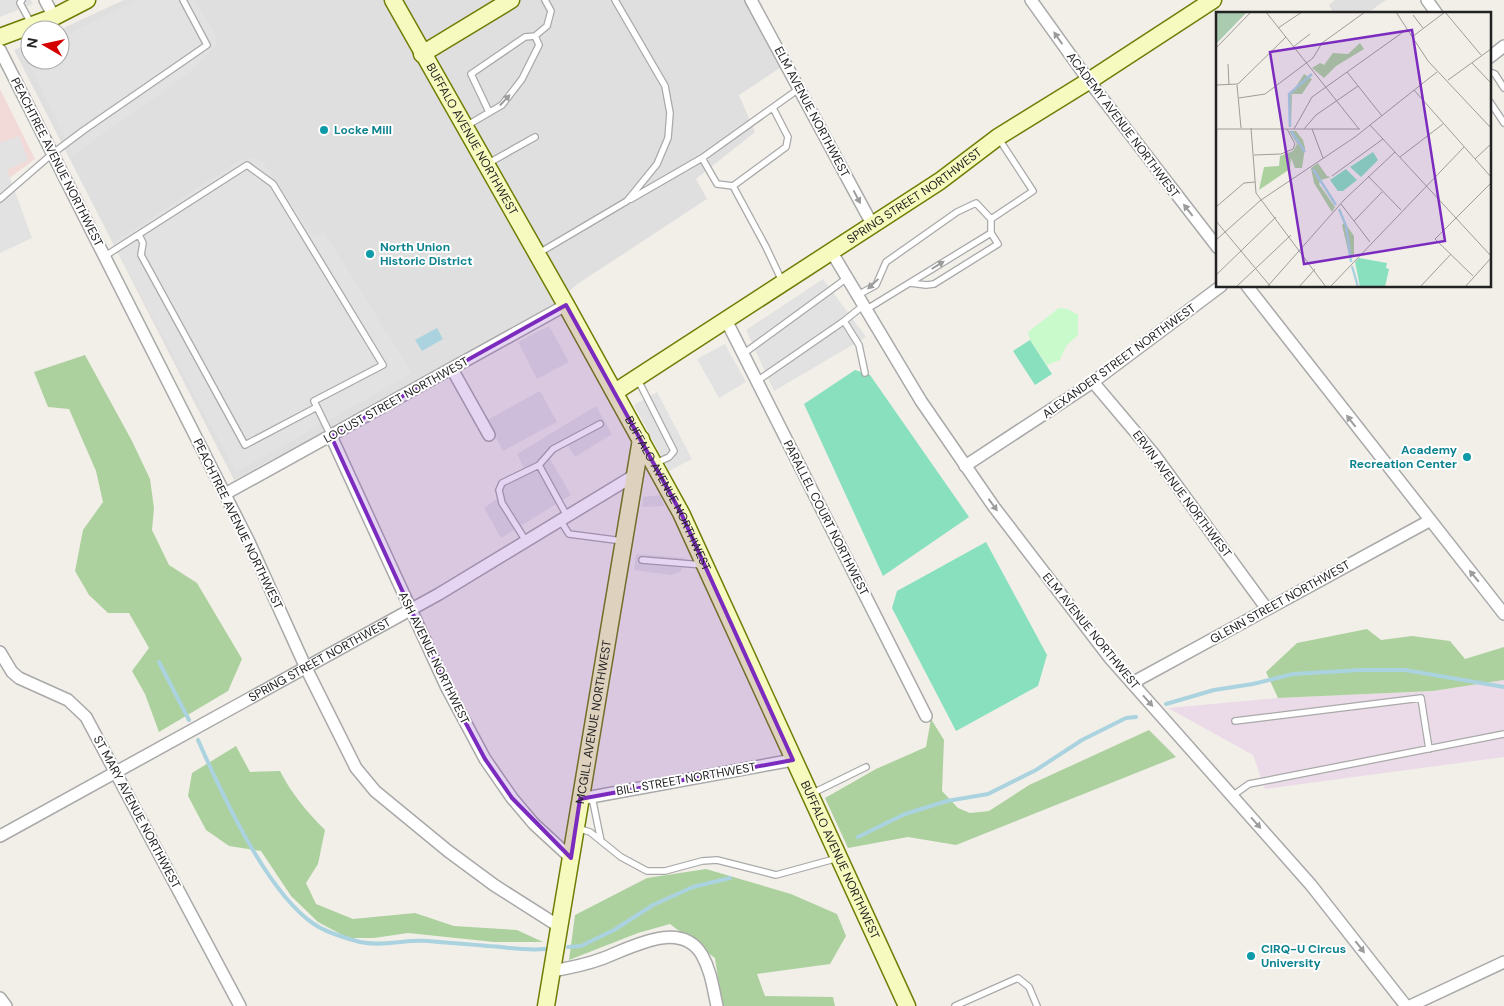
<svg xmlns="http://www.w3.org/2000/svg" width="1504" height="1006" viewBox="0 0 1504 1006" font-family="'DM Sans',sans-serif">
  <rect width="100%" height="100%" fill="#f2efe9"/>
  <!-- residential -->
  <path fill="#e0dfdf" d="M124,0H757L783,66L739,95L755,132L696,179L707,199L576,285L558,302L360,413L234,480L14,50L30,43V60H60L59,30Z
    M1335,0H1386L1366,14H1334L1329,5Z"/>
  <!-- commercial -->
  <path fill="#f2dad9" d="M0,89L35,159L0,185Z"/>
  <!-- industrial -->
  <path fill="#ebdbe8" d="M1504,680V757L1265,789L1253,755L1168,708L1278,698L1433,691Z"/>
  <!-- forest -->
  <path fill="#add19e" d="M85,355L132,441L150,479L154,508L152,530L169,565L197,583L242,659L228,691L159,732L145,694L132,671L149,648L129,613H108L89,595L75,571L83,530L103,502L96,471L69,409L48,407L34,372Z
    M1367,629L1381,640L1412,636L1450,641L1465,659L1504,647V680L1433,691L1278,698L1266,672L1297,643Z
    M931,719L944,740L942,791L958,808L970,813L989,811L1029,785L1149,730L1176,757L956,845L908,837L848,848L825,798L876,769L926,747Z
    M236,746L250,772L280,771C291,793 307,812 325,830L318,864L306,883L316,904L353,919L415,913L454,926L517,930L543,942H494L408,933L374,938H348L318,922L291,896L261,851L229,846L206,830L188,796L192,773Z
    M706,869L791,894L837,914L846,936L830,964L757,974L765,996L833,997L835,1006H722L715,958L670,924L638,933L569,960L575,915L647,878Z"/>
  <!-- park -->
  <path fill="#c8facc" d="M1059,308L1068,309L1078,315V335L1066,346L1060,360L1047,365L1030,340L1028,332Z"/>
  <!-- pitch -->
  <path fill="#88e0be" d="M1030,340L1052,374L1035,385L1013,351Z
    M855,370L870,375L969,517L883,576L804,404Z
    M986,542L1047,655L1038,686L956,731L892,608L897,591Z"/>
  <!-- parking -->
  <path fill="#e2e2e2" d="M0,0H31L33,4L0,17Z
    M137,0H195L216,35V46L192,71L73,155L25,55L30,53V60H60V38Z
    M19,136L28,160L7,170L32,238L0,253V143Z
    M249,158L262,161L313,236L324,232L412,373L236,472L113,243L237,162Z
    M823,279L866,337L774,391L746,330Z
    M549,326L569,362L537,379L518,342Z
    M725,344L746,382L719,398L697,359Z
    M540,391L557,422L503,451L487,420Z
    M657,392L692,459L669,471L634,405Z
    M596,406L612,434L575,457L567,444L549,457L571,495L501,538L484,508L498,498L494,489L525,470L517,454Z
    M660,495L664,506L642,507L643,497Z
    M636,554L685,558L681,571L671,575L634,570Z"/>
  <!-- water -->
  <path fill="#aad3df" d="M437,328L443,339L422,351L415,340Z"/>
  <g fill="none" stroke-linecap="round" stroke-linejoin="round">
    <!-- stream -->
    <path stroke="#aad3df" stroke-width="4" d="M159,662L189,720
      M1166,704L1214,690L1253,684L1293,674L1360,670H1405L1504,687
      M198,740C221,792 267,893 314,924C327,933 345,938 360,942C382,947 406,939 428,941C448,943 468,944 488,946C507,947 526,951 545,949
      M858,837L905,814L947,801L988,794L1036,770L1082,740L1126,718L1136,717
      M568,947L581,946L614,930L653,905L693,887L730,878"/>
    <!-- lane casing -->
    <g stroke="#a9a9a9" stroke-width="8">
      <path id="lane" d="M22,0L20,3L32,25
        M535,36L547,26L551,11L545,0
        M1490,72L1495,74L1504,88
        M1490,102L1504,123
        M466,126L502,105L522,79L539,45L535,36L525,37L471,74L489,112
        M702,158L717,184L733,186L766,247L782,281
        M487,164L535,137
        M733,186L786,147L788,137L773,108
        M0,199L52,154L84,130L207,45L183,0
        M631,199L702,158L800,88
        M991,219L1033,191L999,139
        M139,235L143,243L141,255L245,445L317,407
        M539,253L627,201L657,164L668,138L670,113L665,86L615,0
        M105,256L247,165L273,184L383,365L314,401L331,436
        M910,283L926,285L934,284L998,244L991,233
        M858,295L876,285L886,262L957,212L976,203L991,219V233L867,309
        M844,321L859,345L865,373
        M743,354L847,278
        M637,378L674,451L669,457L656,463
        M757,381L844,321L864,305
        M539,465L567,516
        M560,520L569,534L623,541
        M526,541L502,503L499,490L502,483L539,465L553,449L600,424
        M642,560L703,565
        M1235,721L1421,698L1429,749
        M811,794L866,767
        M1232,796L1249,784L1504,734
        M592,797L601,841L621,857L647,871H665L702,861L717,860L776,875L838,858
        M577,828L590,832L601,841
        M955,1006L1018,978L1029,987L1037,1006"/>
    </g>
    <!-- street casing -->
    <g stroke="#a9a9a9" stroke-width="14">
      <g id="street">
        <path d="M45,0L54,17"/>
        <path d="M751,0L872,224"/>
        <path d="M1031,0L1089,81L1218,248"/>
        <path d="M1427,0L1437,14"/>
        <path d="M0,50L249,542L306,668L356,768L375,791L448,851L494,885L560,927"/>
        <path d="M1490,57L1504,46"/>
        <path d="M831,251L921,401L994,507L1109,657L1311,885L1406,1006"/>
        <path d="M1247,286L1504,614"/>
        <path d="M726,320L926,716"/>
        <path d="M452,369L489,435"/>
        <path d="M1093,382L1153,453L1267,609"/>
        <path d="M331,436L447,688L485,759L512,798L534,824L571,858"/>
        <path d="M965,466L1093,382L1221,286"/>
        <path d="M225,494L566,305"/>
        <path d="M0,652L12,672L19,678L68,700L86,717L240,1006"/>
        <path d="M1132,683L1429,521"/>
        <path d="M580,799L793,760"/>
        <path id="s1" d="M0,836L439,594L635,475"/>
        <path d="M552,971C569,968 585,965 601,959C629,949 680,918 702,955C711,971 713,988 717,1006"/>
        <path d="M0,998L6,1006"/>
        <path d="M1410,1006L1504,962"/>
      </g>
    </g>
    <!-- secondary casing -->
    <g stroke="#707d05" stroke-width="19">
      <g id="secondary">
        <path id="s2" d="M393,0L566,305L681,513L907,1006"/>
        <path d="M0,37L54,17L87,0"/>
        <path d="M422,54L511,0"/>
        <path id="s3" d="M615,392L940,181L998,137L1095,77L1213,0"/>
        <path id="s4" d="M546,1006L641,439"/>
      </g>
    </g>
    <!-- lane -->
    <use href="#lane" stroke="#fff" stroke-width="5.5"/>
    <!-- street -->
    <use href="#street" stroke="#fff" stroke-width="11"/>
    <!-- secondary -->
    <use href="#secondary" stroke="#f7fabf" stroke-width="16"/>
  </g>
  <!-- one-way arrows -->
  <defs><path id="oneway-solid" d="M-6-.8H1V-3.2L6.5 0L1 3.2V.8H-6Z" transform="scale(1.25)"/></defs>
  <g fill="#9c9c9c">
    <use href="#oneway-solid" transform="translate(1058 38) rotate(-125)"/>
    <use href="#oneway-solid" transform="translate(505 100) rotate(-47)"/>
    <use href="#oneway-solid" transform="translate(857 197) rotate(62)"/>
    <use href="#oneway-solid" transform="translate(1188 210) rotate(-128)"/>
    <use href="#oneway-solid" transform="translate(938 265) rotate(-32)"/>
    <use href="#oneway-solid" transform="translate(873 284) rotate(137)"/>
    <use href="#oneway-solid" transform="translate(1351 421) rotate(-128)"/>
    <use href="#oneway-solid" transform="translate(993 505) rotate(54)"/>
    <use href="#oneway-solid" transform="translate(1474 576) rotate(-130)"/>
    <use href="#oneway-solid" transform="translate(1148 701) rotate(48)"/>
    <use href="#oneway-solid" transform="translate(1256 823) rotate(48)"/>
    <use href="#oneway-solid" transform="translate(1360 947) rotate(52)"/>
  </g>
  <!-- marked area -->
  <path fill="#7b2cbf" fill-opacity="0.2" stroke="#7b2cbf" stroke-width="4" stroke-linejoin="round" d="M566,305L681,513L793,760L580,799L571,858L512,798L485,759L447,688L331,436Z"/>
  <!-- markers -->
  <g fill="#0f9aa8" stroke="#fff" stroke-width="2">
    <circle cx="324" cy="130" r="5"/>
    <circle cx="370" cy="254" r="5"/>
    <circle cx="1467" cy="457" r="5"/>
    <circle cx="1251" cy="956" r="5"/>
  </g>
  <g text-anchor="middle" stroke-width="4" stroke-linejoin="round" paint-order="stroke">
    <!-- street labels -->
    <g font-size="12" fill="#222" stroke="#fff">
      <text transform="translate(812 112) rotate(62)" y="4">ELM AVENUE NORTHWEST</text>
      <text transform="translate(1123 125) rotate(53)" y="4">ACADEMY AVENUE NORTHWEST</text>
      <text dy="4" stroke="none"><textPath href="#s2" startOffset="160">BUFFALO AVENUE NORTHWEST</textPath></text>
      <text transform="translate(57 162) rotate(63)" y="4">PEACHTREE AVENUE NORTHWEST</text>
      <text dy="4" stroke="none"><textPath href="#s3" startOffset="358">SPRING STREET NORTHWEST</textPath></text>
      <text transform="translate(1119 361) rotate(-36)" y="4">ALEXANDER STREET NORTHWEST</text>
      <text transform="translate(396 400) rotate(-29)" y="4">LOCUST STREET NORTHWEST</text>
      <text dy="4" stroke="none"><textPath href="#s2" startOffset="565">BUFFALO AVENUE NORTHWEST</textPath></text>
      <text transform="translate(1182 494) rotate(53)" y="4">ERVIN AVENUE NORTHWEST</text>
      <text transform="translate(826 518) rotate(63)" y="4">PARALLEL COURT NORTHWEST</text>
      <text transform="translate(238 524) rotate(64)" y="4">PEACHTREE AVENUE NORTHWEST</text>
      <text transform="translate(1280 602) rotate(-29)" y="4">GLENN STREET NORTHWEST</text>
      <text transform="translate(1091 631) rotate(51)" y="4">ELM AVENUE NORTHWEST</text>
      <text transform="translate(434 658) rotate(64)" y="4">ASH AVENUE NORTHWEST</text>
      <text dy="4" stroke="none"><textPath href="#s1" startOffset="365">SPRING STREET NORTHWEST</textPath></text>
      <text dy="4" stroke="none"><textPath href="#s4" startOffset="288">MCGILL AVENUE NORTHWEST</textPath></text>
      <text transform="translate(686 779) rotate(-10)" y="4">BILL STREET NORTHWEST</text>
      <text transform="translate(137 812) rotate(62)" y="4">ST MARY AVENUE NORTHWEST</text>
      <text dy="4" stroke="none"><textPath href="#s2" startOffset="970">BUFFALO AVENUE NORTHWEST</textPath></text>
    </g>
    <!-- culture labels -->
    <g font-size="12" font-weight="bold" fill="#0d838f" stroke="#fff" text-anchor="start">
      <text x="334" y="134">Locke Mill</text>
      <text x="380" y="251">North Union<tspan x="380" dy="14">Historic District</tspan></text>
      <text x="1457" y="454" text-anchor="end">Academy<tspan x="1457" dy="14">Recreation Center</tspan></text>
      <text x="1261" y="953">CIRQ-U Circus<tspan x="1261" dy="14">University</tspan></text>
    </g>
  </g>
  <!-- overview -->
  <g transform="translate(1216 12)">
    <rect width="275" height="275" fill="#f2efe9"/>
    <path d="M144,31L148,37L120,54L108,66L96,56L104,51L108,53L117,41L132,42ZM88,62L96,67L86,82H76L75,115L72,87ZM73,119H80L87,128L89,136L86,156H79L75,146L74,157L43,178L48,155L63,154L64,144L77,139L81,132ZM102,151L111,164L115,165L105,168L103,172L119,195L116,200L98,171L95,156ZM129,211L138,224V244L134,247L126,213Z" fill="#add19e"/>
    <path d="M0,0H31L0,32Z" fill="#aacbaf"/>
    <path d="M157,140L162,148L145,165L134,155ZM130,157L141,168L127,179H122L114,168ZM143,246L171,251L170,256L173,257L169,275H144L139,250Z" fill="#88e0be"/>
    <path fill="none" stroke="#aad3df" stroke-width="2.5" d="M74,115L73,82L96,62M75,119L89,140M97,157L120,193M123,197L130,214L135,250M136,254L142,275"/>
    <path fill="none" stroke="#9f9d99" stroke-width="1" d="M50,0L143,117M180,0L212,49L275,116M229,0L265,43M197,3L207,16M62,16L86,0M196,25L229,0M77,35L94,22M0,36L35,0M256,51L275,71M12,52L13,73M131,60L166,104M232,68L275,37M0,73L22,72L70,25M21,73L25,116M198,78L275,165M23,86L49,82L97,46L106,31L149,0M154,113L275,244M35,116L40,181L110,275M0,117H144M78,117L96,85L190,18M88,117L100,103L142,74M96,117L107,146M38,143L65,142L77,137L79,132L71,117M184,145L227,112M259,147L275,132M116,164L167,127M152,164L185,198M125,192L154,230M0,195L28,171L39,170M0,209L55,275M138,209L166,180M0,228L45,188L139,125L221,60M0,263L60,205M257,264L219,227L275,171M20,275L75,223M51,275L128,188L179,140M83,275L99,257M114,275L248,135M204,275L235,242M249,275L275,246"/>
    <path fill="#7b2cbf" fill-opacity="0.15" stroke="#7b2cbf" stroke-width="2.5" d="M196,18L229,229L88,252L54,40Z"/>
    <rect width="275" height="275" fill="none" stroke="#222" stroke-width="2.5"/>
  </g>
  <!-- north arrow -->
  <g transform="translate(45 45) rotate(279)"><circle r="24" fill="#ffffff" stroke="#a7a7a7"/>
  <path d="M0-4L9 19L0 12L-9 19Z" fill="#d40000"/>
  <text y="-8" font-size="14" font-weight="bold" text-anchor="middle" fill="#222222">N</text>
  </g>
</svg>
